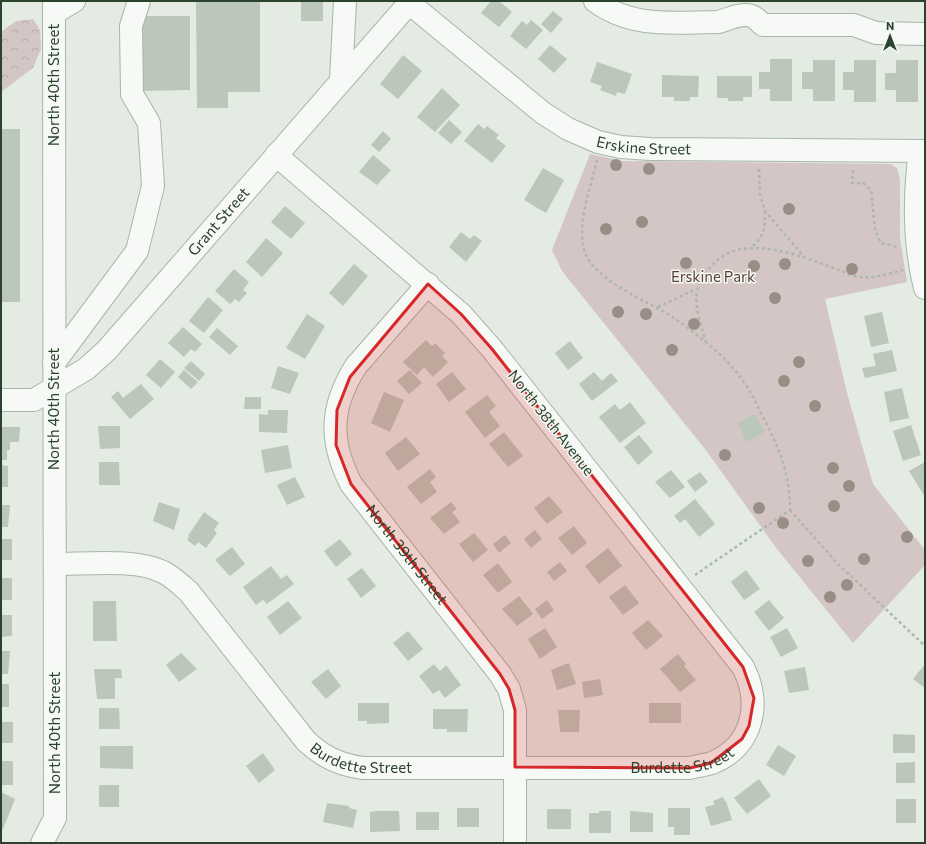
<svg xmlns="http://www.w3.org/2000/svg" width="926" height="844" viewBox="0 0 926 844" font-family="Commissioner,sans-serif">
  <defs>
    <pattern id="forest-crowns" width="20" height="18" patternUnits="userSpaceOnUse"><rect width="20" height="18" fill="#d4c6c4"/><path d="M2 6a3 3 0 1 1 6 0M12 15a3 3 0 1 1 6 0" fill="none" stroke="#b6aba9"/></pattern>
  </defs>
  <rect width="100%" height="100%" fill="#e3ebe3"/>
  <!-- forest -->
  <path fill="url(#forest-crowns)" d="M33,19L40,30L41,49L33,68L1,92V32L16,21Z"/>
  <!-- green -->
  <path fill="#d4c6c4" d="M590,154L622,161L891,164L897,168L900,179V238L907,282L825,299L847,393L873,484L925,550V565L853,643L777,549L705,449L562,271L552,250Z"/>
  <!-- building -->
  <path fill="#bac7ba" d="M196,1H260V92H228V108H197Z
    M301,1H323V21H301Z
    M491,1H499L512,12L499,27L481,13Z
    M553,11L563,19L551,33L541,24Z
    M140,16H190V90L140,91Z
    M531,20L543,30L526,49L510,36L522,21L527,25Z
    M550,45L567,59L554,73L538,59Z
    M403,55L422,71L398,99L380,84Z
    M770,59H792V101H770V89H759V72H770Z
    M813,60H835V101H813V89H802V72H813Z
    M854,60H876V102H854V90H843V72H854Z
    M896,60H918V102H896V90H885V73H896Z
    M597,62L632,74L625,94L617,92L616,96L600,90L602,86L590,82Z
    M662,75L699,76L698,97H690V101H674V97H662Z
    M717,76H752V97H743V101H728V98H717Z
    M442,88L460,105L435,132L417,117Z
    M449,120L462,132L451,144L438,133Z
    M478,124L484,129L487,126L499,135L496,138L506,146L492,163L464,141Z
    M1,129H20V302H1Z
    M383,131L391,139L379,152L371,145Z
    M373,155L391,170L377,185L359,172Z
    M543,168L564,180L546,213L524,200Z
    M285,206L305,223L291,239L271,222Z
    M461,232L470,239L474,235L482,241L466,262L449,247Z
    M266,238L283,253L262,277L246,262Z
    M354,264L368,276L343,306L329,293Z
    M234,269L249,282L243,290L247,293L239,302L235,299L230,304L215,291Z
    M208,297L223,310L204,333L189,321Z
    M882,312L889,343L871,347L864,316Z
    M307,314L325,326L305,359L286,348Z
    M183,327L202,344L195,352L191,349L184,357L168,343Z
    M217,328L238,346L230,355L209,337Z
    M426,340L432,346L435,343L445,353L442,356L448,362L433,377L424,367L417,375L403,362Z
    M570,341L583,358L568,370L555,353Z
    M892,350L897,371L865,378L862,368L876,366L873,354Z
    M160,359L175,372L161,388L146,375Z
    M191,361L205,374L199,381L184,368Z
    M278,366L299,373L290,394L271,388Z
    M184,370L198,382L191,389L178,377Z
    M410,370L422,383L409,394L397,381Z
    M452,372L466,389L449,402L436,384Z
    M594,372L602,381L611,373L618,381L592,401L579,384Z
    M141,384L154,399L130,419L111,397L118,391L123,398Z
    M902,388L909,418L890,422L884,392Z
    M384,392L404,400L390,432L371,423Z
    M487,395L496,406L489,412L500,426L485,438L465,412Z
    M245,397H261V409H244Z
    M630,402L646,423L620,443L599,417L615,404L620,410Z
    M268,410H288L287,433L259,432V414L268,415Z
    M755,414L765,432L747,442L737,423Z
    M911,425L921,455L903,461L893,431Z
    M98,426H120V448L100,449Z
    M1,427H20L19,442H10V450H7V460H1Z
    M504,432L523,456L508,467L489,444Z
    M639,435L653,452L638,465L624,447Z
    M406,437L420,454L398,471L385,453Z
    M288,445L292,468L265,473L261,450Z
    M99,462H119L120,485H99Z
    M925,462V497L909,471Z
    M1,465L8,466V487H1Z
    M430,469L436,477L430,482L437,492L421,504L407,487Z
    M671,470L685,487L670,498L655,482Z
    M700,472L708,482L695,492L687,481Z
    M295,477L305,497L287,505L277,485Z
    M549,496L563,512L547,524L534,508Z
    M695,499L715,524L699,537L685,519L680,523L674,516Z
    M159,502L180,509L174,530L153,521Z
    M451,502L457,509L452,512L460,522L444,534L430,518Z
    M1,505H10L8,527H1Z
    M204,512L219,523L214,530L217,533L206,548L198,542L195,546L187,540L189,537L188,536Z
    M574,526L587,543L572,555L558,538Z
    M535,530L542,539L531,548L524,539Z
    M474,533L488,550L473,562L459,544Z
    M505,535L511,543L499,553L493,544Z
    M1,539H12V560H1Z
    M340,539L352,554L336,567L324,551Z
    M232,547L245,564L230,576L215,560Z
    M608,548L622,566L599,584L585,566Z
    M560,562L567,571L554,581L547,572Z
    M498,563L512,582L498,593L483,575Z
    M271,566L281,579L287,575L294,584L267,604L263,600L256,605L243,587Z
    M362,568L376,586L361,598L347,579Z
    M746,570L760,589L744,600L731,582Z
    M1,578H12V600H1Z
    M625,585L639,603L623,615L609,597Z
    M519,596L533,614L517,626L502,609Z
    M547,600L554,610L542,619L535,609Z
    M769,600L784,618L769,631L754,612Z
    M93,601H116L117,641H93Z
    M288,601L302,618L280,635L267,617Z
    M1,615H12V636L1,637Z
    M648,620L663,636L646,650L632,633Z
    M545,628L557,647L540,659L528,639Z
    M787,628L798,648L781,657L770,637Z
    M408,631L423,649L408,661L393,643Z
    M1,651H10L8,674H1Z
    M181,653L197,669L179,682L166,665Z
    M678,654L686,664L684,666L696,680L680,692L660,669Z
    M569,663L576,684L557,690L551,670Z
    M434,664L440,671L446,665L461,685L445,698L439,690L433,694L419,676Z
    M925,664V688L913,679Z
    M805,667L809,690L789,693L784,671Z
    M94,669H121L122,678H115V699H97Z
    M328,669L341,686L326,699L311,682Z
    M600,679L603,695L584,698L582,682Z
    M1,684H9V707H1Z
    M358,703H389V723L367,724V721H358Z
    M649,703H681V723H649Z
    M99,708H119L120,729H99Z
    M433,709H468L467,732H447V729H433Z
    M558,710H580L579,732H560Z
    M1,722H13V743H1Z
    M893,734L915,735V753H893Z
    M778,745L796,756L784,776L766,765Z
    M100,746H133V769L100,768Z
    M263,753L275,770L259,783L246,766Z
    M1,761H13V785H1Z
    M915,762V783H896V763Z
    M759,779L771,796L747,814L734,798Z
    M99,785H119V807H99Z
    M1,792L15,799L3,829L1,828Z
    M723,797L725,801H726L732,820L711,826L705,807L714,805L713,801Z
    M896,799H916V823H896Z
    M327,803L349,806V808L357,810L353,828L323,822Z
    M457,808H479V827H457Z
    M668,808H690V835H674V827H668Z
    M547,809H571V829H547Z
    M377,811H399L400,831L370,832V812Z
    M599,811H611V833H589V813H599Z
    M630,811L653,813V832H630Z
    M416,812H439V830H416Z"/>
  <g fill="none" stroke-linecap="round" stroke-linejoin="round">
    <!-- minor casing -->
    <g stroke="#a8b5a8" stroke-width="24">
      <g id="minor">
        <path d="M595,1C632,29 676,22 719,22C730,18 741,13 752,16C756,17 759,22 763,25H854L876,33L925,34"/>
        <path id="s1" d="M409,3L543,113L568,129L598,142L621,147L650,149L925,151"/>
        <path d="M54,13L74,1"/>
        <path d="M341,80L345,1"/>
        <path d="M920,151C914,196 914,245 925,288"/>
        <path id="s2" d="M428,284L356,366C330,407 329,441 351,484L500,674L509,689L515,710V843"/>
        <path d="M54,363L137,251L153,186L149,123L132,94L131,26L139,1"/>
        <path id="s3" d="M1,400H34L86,369L107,350L411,1"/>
        <path id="s4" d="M55,564C86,564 138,558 165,573C174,578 181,585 189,592L306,741C323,757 340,765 363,768H690C697,766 705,765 712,763C753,746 762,704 743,667L492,349L461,314L276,155"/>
        <path d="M42,843L55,818L54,1"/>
      </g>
    </g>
    <!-- path -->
    <path stroke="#adb7ad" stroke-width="2.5" stroke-dasharray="3 3" stroke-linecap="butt" d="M597,160C591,187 577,221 584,249C592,281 649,301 674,318C698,335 726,356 743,381C751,391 756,403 762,415C779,448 790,473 790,510L695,575
      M759,169L760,194L765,211L805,258
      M853,170L852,183H863L871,190L875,230L881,243L898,247
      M753,246C765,235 765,228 765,212
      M658,307L696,289
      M706,343C697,310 687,292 713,264C743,232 801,256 836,269C842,271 849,275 855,276C872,280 887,274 903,270
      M790,510L837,563L925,646"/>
    <!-- minor -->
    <use href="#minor" stroke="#f6f9f6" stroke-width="22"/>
  </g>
  <!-- trees -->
  <g fill="#9a8d85">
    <circle cx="616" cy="165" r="6"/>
    <circle cx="649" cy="169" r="6"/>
    <circle cx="789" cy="209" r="6"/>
    <circle cx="642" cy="222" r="6"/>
    <circle cx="606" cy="229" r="6"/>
    <circle cx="686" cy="263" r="6"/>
    <circle cx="785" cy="264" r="6"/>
    <circle cx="754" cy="266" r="6"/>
    <circle cx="852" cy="269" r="6"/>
    <circle cx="775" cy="298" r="6"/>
    <circle cx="618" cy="312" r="6"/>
    <circle cx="646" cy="314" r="6"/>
    <circle cx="694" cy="324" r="6"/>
    <circle cx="672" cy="350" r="6"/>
    <circle cx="799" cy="362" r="6"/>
    <circle cx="784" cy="381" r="6"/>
    <circle cx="815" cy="406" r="6"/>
    <circle cx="725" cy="455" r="6"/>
    <circle cx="833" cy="468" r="6"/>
    <circle cx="849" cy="486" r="6"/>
    <circle cx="834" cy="506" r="6"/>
    <circle cx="759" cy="508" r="6"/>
    <circle cx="783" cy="523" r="6"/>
    <circle cx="907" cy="537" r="6"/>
    <circle cx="864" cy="559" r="6"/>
    <circle cx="808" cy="561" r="6"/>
    <circle cx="847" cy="585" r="6"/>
    <circle cx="830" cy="597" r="6"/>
  </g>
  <!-- marked area -->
  <path fill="#d62828" fill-opacity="0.2" stroke="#d62828" stroke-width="3" stroke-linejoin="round" d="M428,284L461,314L492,349L743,667L754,698L749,726L742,739L711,763L690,768L515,767V710L509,689L500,674L351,484L336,445L337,410L350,377Z"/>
  <g text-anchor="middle" stroke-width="3" stroke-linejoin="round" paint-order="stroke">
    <!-- street labels -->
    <g font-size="15" fill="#2b422c" stroke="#f3f8f2">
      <text transform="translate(54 85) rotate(-90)" y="5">North 40th Street</text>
      <text dy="5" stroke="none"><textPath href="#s1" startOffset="282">Erskine Street</textPath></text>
      <text dy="5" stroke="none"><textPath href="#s3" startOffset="292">Grant Street</textPath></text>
      <text transform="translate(54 409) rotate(-90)" y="5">North 40th Street</text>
      <text transform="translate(551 423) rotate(52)" y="5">North 38th Avenue</text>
      <text dy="5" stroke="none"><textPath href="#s2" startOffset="324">North 39th Street</textPath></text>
      <text transform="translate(55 733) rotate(-90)" y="5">North 40th Street</text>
      <text dy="5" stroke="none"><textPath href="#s4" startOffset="392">Burdette Street</textPath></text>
      <text dy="5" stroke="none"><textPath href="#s4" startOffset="716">Burdette Street</textPath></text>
    </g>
    <!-- park labels -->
    <g font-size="15" fill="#5e4038" stroke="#f3f8f2">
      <text x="713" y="282">Erskine Park</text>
    </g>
  </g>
  <!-- border -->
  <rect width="926" height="844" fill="none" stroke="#2b422c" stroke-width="4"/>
  <!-- north arrow -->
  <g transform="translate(890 36)" stroke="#f3f8f2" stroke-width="3" paint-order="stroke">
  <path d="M0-3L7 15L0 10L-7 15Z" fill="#2b422c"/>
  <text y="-6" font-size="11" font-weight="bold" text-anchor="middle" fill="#2b422c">N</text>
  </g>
</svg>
